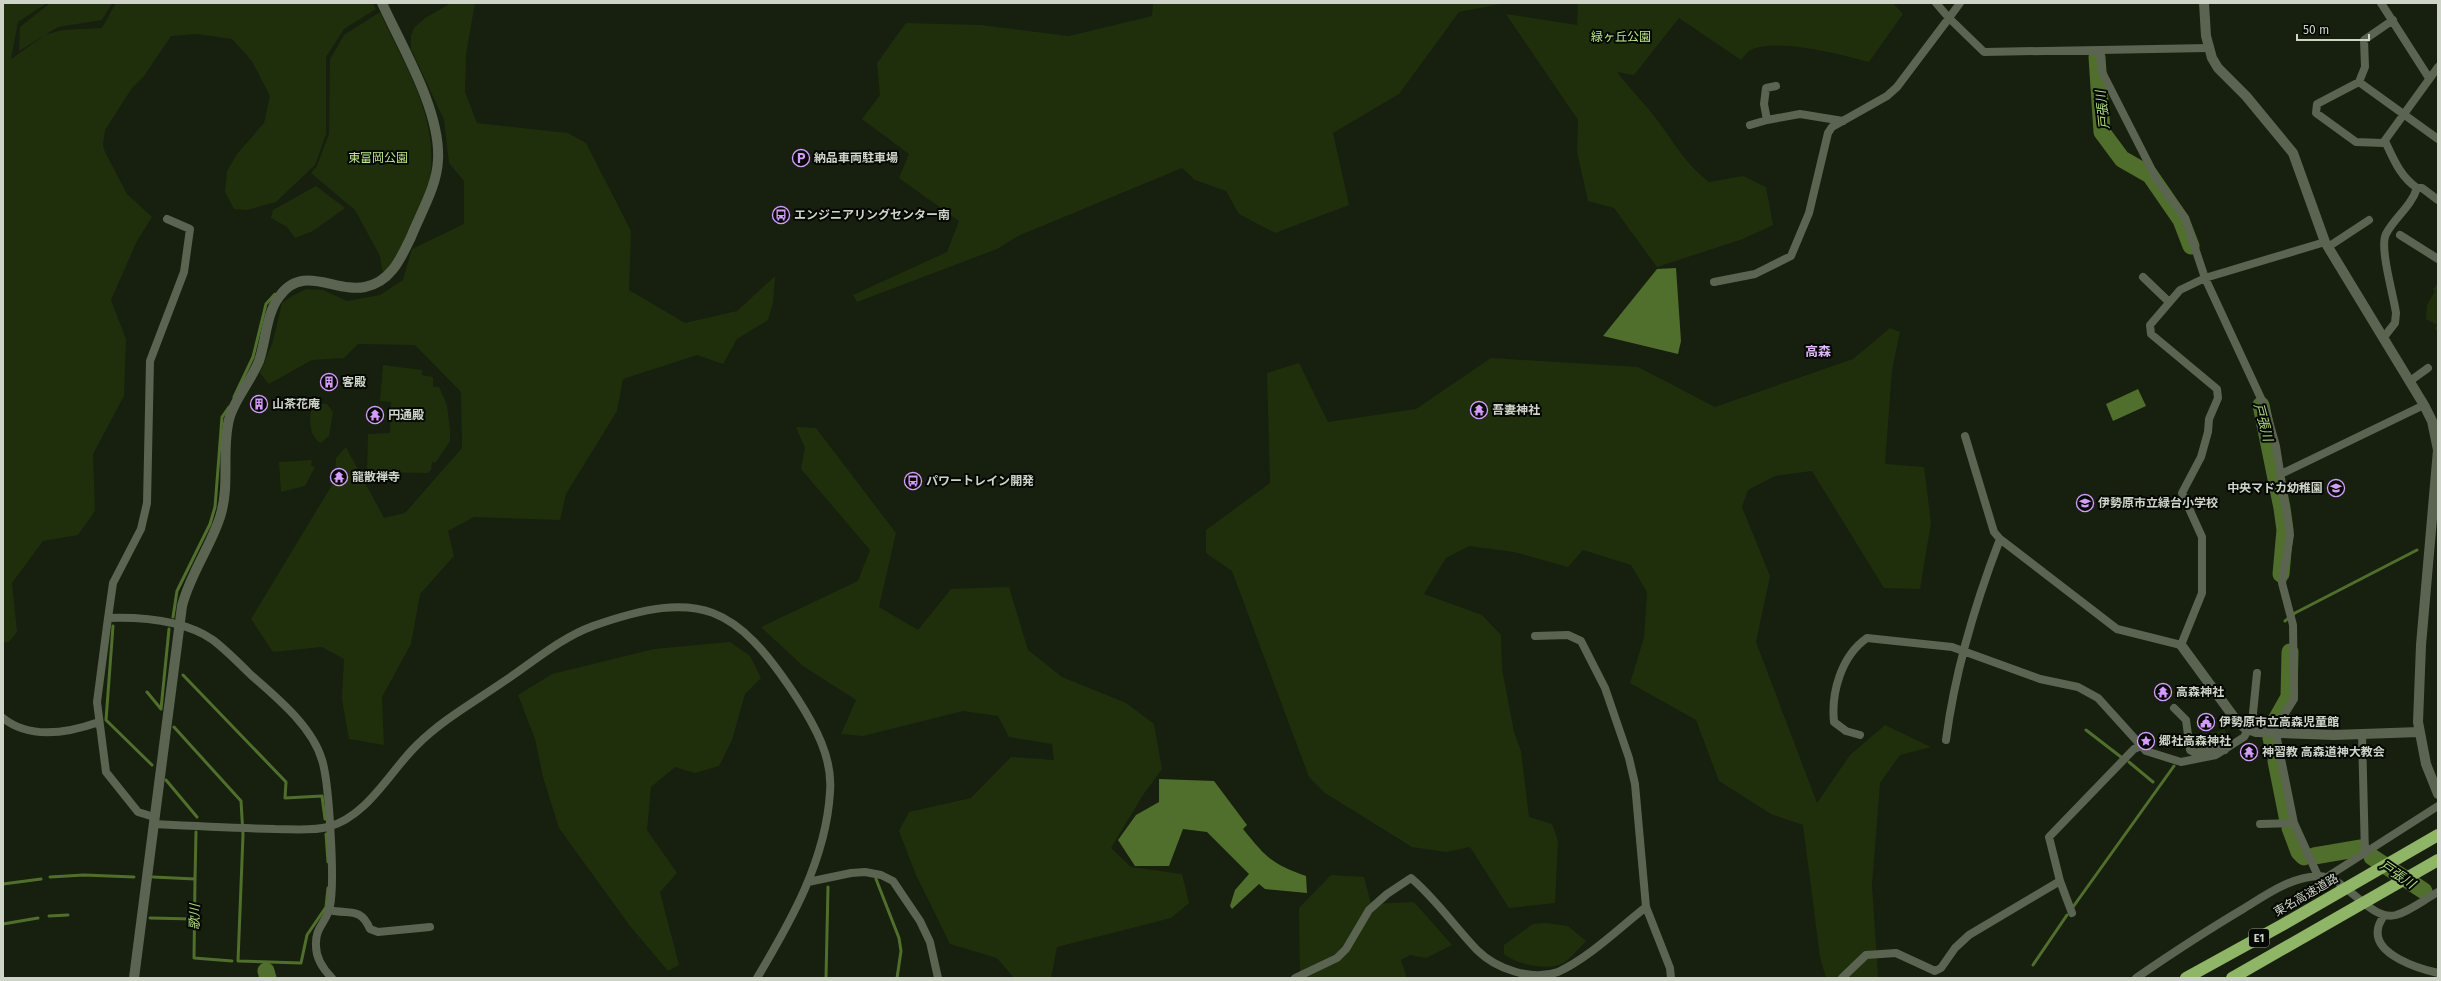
<svg xmlns="http://www.w3.org/2000/svg" width="2441" height="981" viewBox="0 0 2441 981" font-family="'Fira Sans','Noto Sans JP',sans-serif">
  <rect width="100%" height="100%" fill="#171f0e"/>
  <!-- green -->
  <path fill="#1f2f0c" d="M3,3H47L18,22L11,59L45,35L62,30L102,28L116,3H372L376,9L344,29L326,57V134L315,165L276,202L247,210L234,209L225,192L227,171L237,154L264,123L270,96L252,61L232,39L197,34L171,36L144,76L132,88L105,130L103,145L105,152L127,194L152,217L137,241L111,300L126,339L124,396L93,454L95,511L78,535L43,541L12,583L17,632L9,642H3Z
    M50,3H112L102,20L58,27L19,51L20,27Z
    M451,3H475L466,54L465,92L477,123L568,133L586,143L631,231L629,290L685,323L737,311L775,276L773,303L768,320L737,339L723,364L697,355L623,379L617,411L566,494L560,520L474,517L448,531L454,556L420,594L411,644L382,697L384,745L349,739L342,699L344,659L322,647L273,652L251,619L335,480L336,458L346,447L384,518L405,513L462,448L461,392L415,345L358,344L344,358L312,360L269,384L260,373L273,341L282,303L292,296L306,289L323,290L347,301L380,295L403,280L412,249L464,224V181L449,163L444,120L411,49V36L414,28L425,18Z
    M1153,3H1506L1459,12L1399,94L1333,133L1349,205L1275,233L1239,214L1226,191L1195,180L1182,168L1018,236L997,249L857,302L853,295L947,252L959,221L899,178L909,154L862,119L880,95L877,63L906,23L981,25L1069,36L1152,16Z
    M1578,3H1893L1903,14L1869,62C1843,55 1773,36 1749,51C1746,53 1743,58 1741,60L1679,18L1634,75L1617,72C1630,90 1647,105 1660,124C1677,147 1686,164 1709,182L1743,176L1766,187L1773,225L1743,239L1657,267L1614,208L1588,201L1577,152L1578,120L1506,14L1577,25Z
    M380,12C406,69 441,119 429,184C426,196 418,209 413,220C404,240 397,259 383,276L380,256L355,210L311,173L317,166L329,134L330,59L344,35Z
    M316,186L345,208L313,231L295,238L287,227L271,218L273,210Z
    M2438,283V331L2435,329L2437,325L2426,319L2427,305L2435,291L2433,289Z
    M1890,328L1900,332L1892,370L1885,464L1924,467L1931,523L1920,589L1884,588L1812,471L1775,476L1748,490L1742,507L1770,576L1756,642L1817,803L1850,755L1885,725L1931,747L1900,755L1880,783L1872,885L1878,978H1826L1820,957L1803,825L1771,814L1719,781L1696,720L1630,683L1644,638L1647,592L1631,565L1583,550L1568,567L1514,552L1469,546L1446,558L1424,594L1482,615L1501,635L1502,669L1514,732L1521,751L1529,817L1552,824L1558,841L1555,903L1509,908L1470,847L1446,852L1412,847L1325,793L1309,777L1232,571L1206,553V530L1270,483L1267,373L1299,363L1328,422L1416,409L1491,358L1638,367L1715,407L1853,359Z
    M383,365L422,370V375L433,377V387H439L447,405L450,430V441L436,462H432L431,470L428,473L367,472L368,434L390,433L391,402L380,401Z
    M319,403L327,404L333,412L329,436L321,443C310,438 308,420 312,408Z
    M796,427L816,428L896,533L879,607L918,630L951,589L1009,587L1028,650L1062,677L1126,703L1154,724L1162,769L1143,795L1111,848L1131,867L1182,874L1189,903L1171,918L1057,947L1051,978H1014L997,958L950,944L916,875L899,831L909,812L971,798L1011,757L1054,760L1052,744L1009,737L998,716L963,711L863,736L841,734L856,700L803,666L761,627L858,581L870,550L801,469L805,448Z
    M312,460L311,465L315,467L305,486L281,492L279,462Z
    M730,642L750,656L761,678L745,694L732,740L719,766L695,773L675,767L651,787L647,830L677,873L660,892L679,965L668,971L630,926L559,828L543,777L535,739L518,695L552,674L654,649Z
    M2220,712L2227,737L2197,746L2192,745L2191,736L2223,730Z
    M1331,875L1364,877L1371,904L1414,902L1452,945L1426,958L1410,955L1401,960L1407,978H1300L1299,908Z
    M1546,923L1568,926L1586,941C1579,948 1569,961 1561,964C1546,971 1516,964 1504,954V945L1533,924Z"/>
  <!-- water -->
  <path fill="#506f2d" d="M1676,268L1681,341L1678,354L1603,336L1657,269Z
    M2138,389L2146,406L2113,421L2106,404Z
    M1159,779L1214,781L1247,825L1243,829C1266,857 1270,863 1306,876L1307,893L1265,889L1259,884L1232,909L1230,906L1235,890L1249,874L1207,832L1183,829L1169,866H1135L1118,840L1136,815L1159,802Z"/>
  <g fill="none" stroke-linecap="round" stroke-linejoin="round">
    <!-- stream -->
    <path stroke="#506f2d" stroke-width="3" d="M234,397L253,357L266,304L275,294
      M173,617L177,591L210,524L215,507L222,417L229,407
      M2285,621L2295,613L2417,550
      M113,626L106,720L152,765
      M183,675L286,782L285,798L322,796L325,819
      M147,692L161,709
      M161,709L169,629
      M174,727L241,801L243,835L238,961L301,963L307,935L326,907L328,888
      M2086,730L2121,757
      M2129,762L2153,782
      M166,780L197,817
      M326,834L328,862
      M50,877L84,875L134,877
      M153,877L195,879L194,958L232,961
      M195,879L196,832
      M876,879L899,938L901,951L897,978
      M3,884L41,879
      M2073,907L2174,766
      M49,916L68,915
      M150,918L193,919
      M3,924L38,918
      M2033,965L2067,915
      M826,978L828,887"/>
    <!-- river -->
    <path stroke="#506f2d" stroke-width="17" d="M2097,57L2102,132L2122,159L2150,175L2181,220L2191,246
      M2261,405L2282,508L2285,530L2281,574
      M2276,720L2289,697L2290,652
      M2271,738L2275,754
      M2276,761L2288,821
      M2290,828L2299,852L2304,857
      M2314,856L2361,848
      M2372,857L2424,891
      M266,971L268,978"/>
    <!-- minor -->
    <path stroke="#5a6450" stroke-width="8" d="M1960,3L1949,18L1984,52L2208,48
      M2381,3L2429,78
      M2393,20L2364,40L2365,67L2359,82L2438,139
      M2100,51L2102,72L2157,180L2185,218L2205,278L2265,407L2276,446L2290,535L2282,583L2293,625L2294,699L2280,721L2277,739L2294,823L2318,876
      M2359,82L2317,104L2316,113L2356,142L2383,143L2438,67
      M1776,86L1766,88L1764,104L1767,120L1800,114L1843,121
      M1750,125L1767,120
      M2417,188H2422L2438,200
      M167,219L190,229L184,272L150,361L147,503L141,529L113,583L108,618C142,617 184,620 213,640C226,650 239,663 251,675C276,697 312,726 322,760C329,782 336,889 329,910C324,925 315,928 316,946C316,958 324,970 332,978
      M2400,235L2438,259
      M2328,247L2369,220
      M2143,277L2169,302
      M1714,282L1755,274L1791,256L1809,213L1828,133L1832,127L1887,96L1897,87L1949,18L1936,3
      M2384,337L2395,323L2396,313C2394,297 2379,247 2386,234C2395,217 2411,207 2417,188C2400,176 2394,160 2385,141
      M2410,381L2428,368
      M1965,436L1994,532L2000,539L2117,629L2181,645L2202,593V537L2182,493L2201,457L2208,432L2209,419L2218,398L2217,389L2151,334L2150,325L2180,290L2205,278L2325,242
      M2281,474L2424,405
      M108,618L97,702L106,772L138,812L154,817
      M1535,636L1568,635L1581,641L1605,688L1629,758L1635,784L1646,907L1670,968L1671,978
      M2174,708L2186,720L2190,750L2195,753L2220,747L2225,750
      M3,718C30,740 68,733 99,722
      M1860,735L1846,731L1834,722C1831,693 1841,656 1867,638L1952,647L2040,679L2078,687L2098,698L2146,751L2181,762L2216,755L2244,737L2252,723L2257,673
      M2362,735L2365,854
      M1946,740C1955,670 1975,604 2000,539
      M153,824C193,826 234,828 275,829C292,829 312,831 328,827C368,816 390,771 417,745C442,720 474,702 503,682C532,663 560,638 593,626C701,588 736,605 797,698C815,726 833,758 830,792C826,860 791,921 757,978
      M2260,824L2294,823
      M2327,877L2438,806
      M808,882L851,873L865,872L881,875L893,881L920,921L930,942L938,978
      M329,910C349,915 360,906 370,929L378,932L430,927
      M2072,913L2060,881L2049,837L2134,749L2141,746
      M2384,915C2382,919 2378,925 2378,929C2373,955 2420,969 2438,973
      M1295,978L1337,958L1346,949L1369,910L1387,894L1411,878C1436,899 1454,926 1477,950C1496,969 1531,981 1558,972C1590,957 1618,929 1646,907
      M1842,978L1866,955L1896,953L1935,971L1941,968L1955,948L1969,935L2060,881
      M2136,978C2171,954 2206,931 2243,909C2266,895 2289,878 2317,876C2345,874 2369,922 2396,915C2410,911 2425,899 2438,892"/>
    <!-- tertiary -->
    <path stroke="#5a6450" stroke-width="10" d="M2204,3L2206,36L2212,58L2218,68L2246,96L2293,153L2325,242L2424,405L2432,421L2438,450L2421,645L2418,722L2426,764L2438,794
      M2181,645L2236,720L2245,728L2256,732L2334,735L2419,732
      M134,978L182,606C190,574 210,548 220,517C230,486 222,455 228,424C231,404 251,381 259,361C266,341 266,314 279,297C302,263 335,293 365,287C391,282 401,258 411,237C421,212 437,186 438,160C441,111 402,47 382,3"/>
    <!-- motorway -->
    <path stroke="#8fb567" stroke-width="12" d="M2186,978L2284,924L2438,835
      M2232,978L2438,860"/>
  </g>
  <!-- icons -->
  <defs>
    <g id="parking-ring" transform="scale(0.9)"><circle r="9.5" fill="#050803" stroke="#d49cfc" stroke-width="1.5"/><path d="M-3.5-5.5H1a3.5 3.5 0 0 1 0 7H-1V5.5H-3.5ZM-1-3.4V-.6H.8a1.4 1.4 0 0 0 0-2.8Z" fill="#d49cfc"/></g>
    <g id="bus-ring" transform="scale(0.9)"><circle r="9.5" fill="#050803" stroke="#d49cfc" stroke-width="1.5"/><path d="M-5-6H5V4H4V6H2V4H-2V6H-4V4H-5ZM-3.5-4V0h7V-4ZM-3.5 1.2v1.5H-2V1.2ZM2 1.2v1.5H3.5V1.2Z" fill="#d49cfc"/></g>
    <g id="building-ring" transform="scale(0.9)"><circle r="9.5" fill="#050803" stroke="#d49cfc" stroke-width="1.5"/><path d="M-4-6H4V6H1V3H-1V6H-4ZM-2.5-4.3h1.7v1.8h-1.7ZM.8-4.3h1.7v1.8H.8ZM-2.5-1h1.7V.8h-1.7ZM.8-1h1.7V.8H.8Z" fill="#d49cfc"/></g>
    <g id="temple-ring" transform="scale(0.9)"><circle r="9.5" fill="#050803" stroke="#d49cfc" stroke-width="1.5"/><path d="M0-6L5-2H3V0L6.5 2.5H4V6H1.5V3h-3V6H-4V2.5H-6.5L-3 0V-2H-5Z" fill="#d49cfc"/></g>
    <g id="school-ring" transform="scale(0.9)"><circle r="9.5" fill="#050803" stroke="#d49cfc" stroke-width="1.5"/><path d="M0-5L7-2L0 1L-7-2ZM-4 1L0 2.5L4 1V4Q0 6-4 4Z" fill="#d49cfc"/></g>
    <g id="civic-ring" transform="scale(0.9)"><circle r="9.5" fill="#050803" stroke="#d49cfc" stroke-width="1.5"/><path d="M-.6-6.5H3V-4.5H.6V-3L4-1V1h2V6H-6V1h2V-1L-.6-3ZM-1.2 2.5V6h2.4V2.5Z" fill="#d49cfc"/></g>
    <g id="sight-ring" transform="scale(0.9)"><circle r="9.5" fill="#050803" stroke="#d49cfc" stroke-width="1.5"/><path d="M0-6L1.8-2.2L6-1.7L2.9 1.2L3.7 5.4L0 3.3L-3.7 5.4L-2.9 1.2L-6-1.7L-1.8-2.2Z" fill="#d49cfc"/></g>
  </defs>
  <g fill-rule="evenodd">
    <use href="#parking-ring" x="801" y="158"/>
    <use href="#bus-ring" x="781" y="215"/>
    <use href="#building-ring" x="329" y="382"/>
    <use href="#building-ring" x="259" y="404"/>
    <use href="#temple-ring" x="1479" y="410"/>
    <use href="#temple-ring" x="375" y="415"/>
    <use href="#temple-ring" x="339" y="477"/>
    <use href="#bus-ring" x="913" y="481"/>
    <use href="#school-ring" x="2336" y="488"/>
    <use href="#school-ring" x="2085" y="503"/>
    <use href="#temple-ring" x="2163" y="692"/>
    <use href="#civic-ring" x="2206" y="722"/>
    <use href="#sight-ring" x="2146" y="741"/>
    <use href="#temple-ring" x="2249" y="752"/>
  </g>
  <g text-anchor="middle" stroke-width="4" stroke-linejoin="round" paint-order="stroke">
    <!-- shield labels -->
    <rect fill="#050803" stroke="#92978d" stroke-width="1" x="2249" y="929" width="20" height="18" rx="3"/>
    <g font-size="11" font-weight="bold" fill="#ced4c8">
      <text x="2259" y="942">E1</text>
    </g>
    <!-- park labels -->
    <g font-size="12" fill="#bbe98c" stroke="#050803">
      <text x="1621" y="41">緑ヶ丘公園</text>
      <text x="378" y="162">東富岡公園</text>
    </g>
    <!-- poi labels -->
    <g font-size="12" font-weight="bold" fill="#ced4c8" stroke="#050803" text-anchor="start">
      <text x="814" y="162">納品車両駐車場</text>
      <text x="794" y="219">エンジニアリングセンター南</text>
      <text x="342" y="386">客殿</text>
      <text x="272" y="408">山茶花庵</text>
      <text x="1492" y="414">吾妻神社</text>
      <text x="388" y="419">円通殿</text>
      <text x="352" y="481">龍散禅寺</text>
      <text x="926" y="485">パワートレイン開発</text>
      <text x="2323" y="492" text-anchor="end">中央マドカ幼稚園</text>
      <text x="2098" y="507">伊勢原市立緑台小学校</text>
      <text x="2176" y="696">高森神社</text>
      <text x="2219" y="726">伊勢原市立高森児童館</text>
      <text x="2159" y="745">郷社高森神社</text>
      <text x="2262" y="756">神習教 高森道神大教会</text>
    </g>
    <!-- street labels -->
    <g font-size="12" fill="#ced4c8" stroke="#050803">
      <text transform="translate(2306 895) rotate(-30)" y="4">東名高速道路</text>
    </g>
    <!-- water labels -->
    <g font-size="13" font-style="italic" fill="#afdc80" stroke="#050803">
      <text transform="translate(2102 110) rotate(-96)" y="5">戸張川</text>
      <text transform="translate(2264 422) rotate(75)" y="5">戸張川</text>
      <text transform="translate(2398 874) rotate(34)" y="5">戸張川</text>
      <text transform="translate(194 917) rotate(-89)" y="5">歌川</text>
    </g>
    <!-- neighbourhood labels -->
    <g font-size="13" font-weight="bold" fill="#ddb7fa" stroke="#050803">
      <text x="1818" y="356">高森</text>
    </g>
  </g>
  <!-- border -->
  <rect width="2441" height="981" fill="none" stroke="#ced4c8" stroke-width="8"/>
  <!-- scale -->
  <path d="M2297 34v6h72v-6" fill="none" stroke="#ced4c8" stroke-width="2"/>
  <text x="2303" y="34" font-size="12" fill="#ced4c8" stroke="#050803" stroke-width="3" paint-order="stroke">50 m</text>
</svg>
